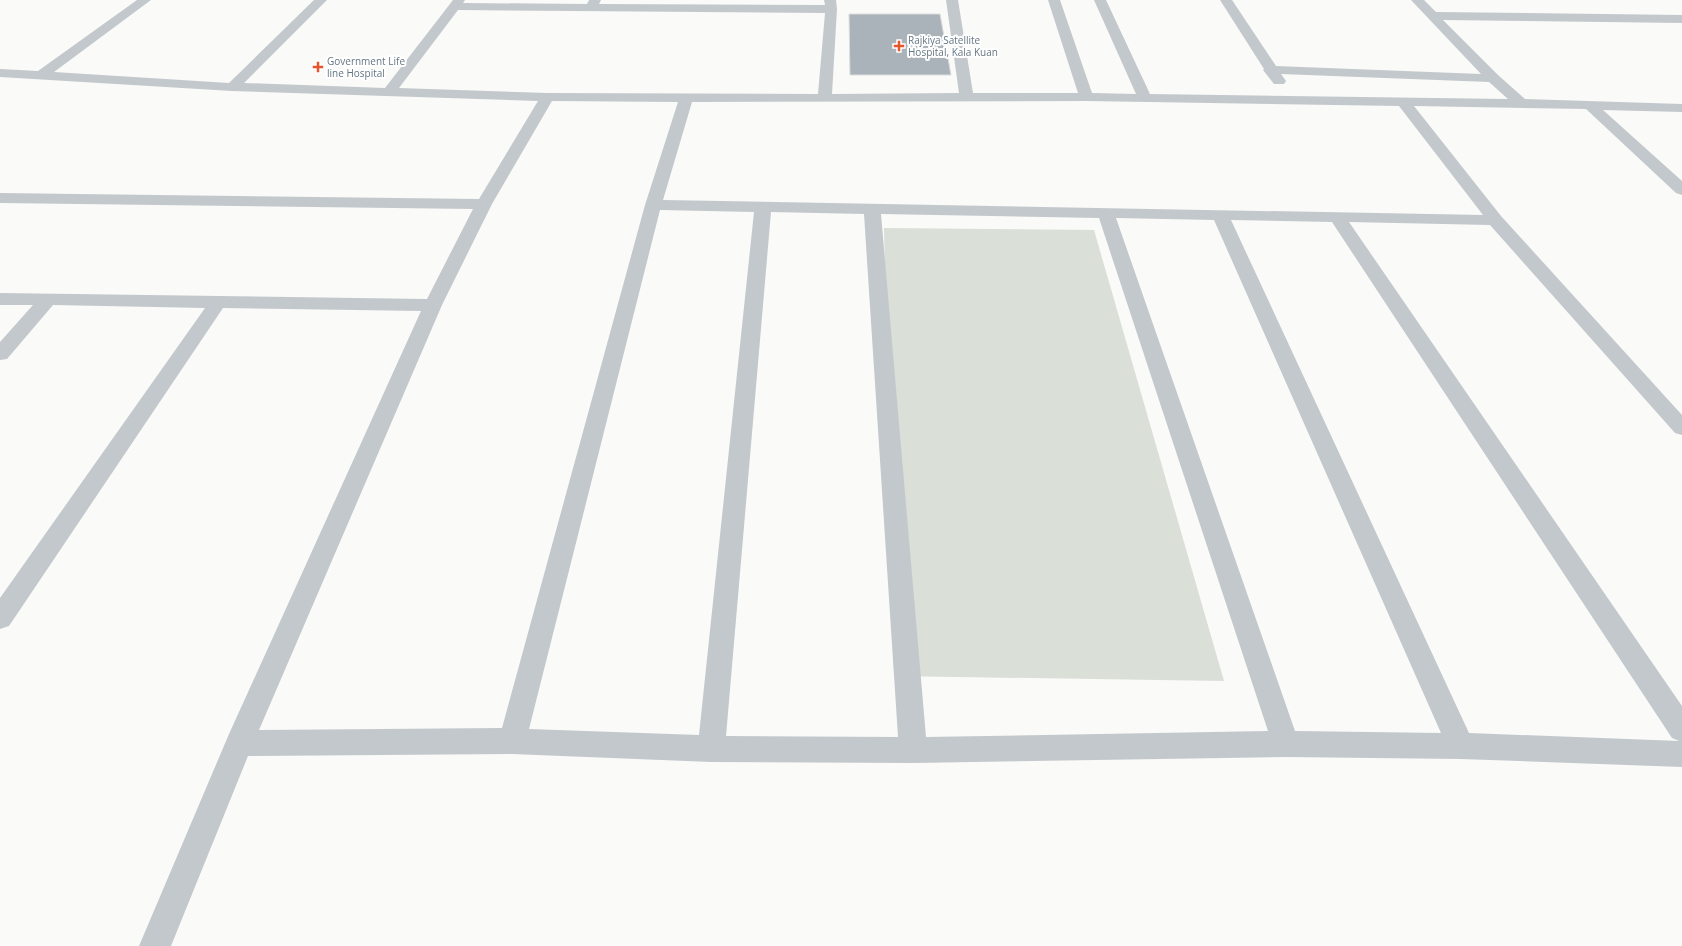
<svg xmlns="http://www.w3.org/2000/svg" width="1682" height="946" viewBox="0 0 1682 946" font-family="'Open Sans',sans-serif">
  <rect width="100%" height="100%" fill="#fafaf8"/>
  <!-- green -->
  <path fill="#dadfd7" d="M884,228L1094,230L1224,681L894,676Z"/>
  <!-- building -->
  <path fill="#aab3b9" stroke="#dcdcda" d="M849,14H940L951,75H850Z"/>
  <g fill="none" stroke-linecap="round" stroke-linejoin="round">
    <!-- minor -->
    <path fill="#c3c8cc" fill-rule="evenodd" d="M137,0H151L54,72L229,83L314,0H327L244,83L385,88L453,0H465L463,3L587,4L589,0H601L599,4L825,5L824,0H836L837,9L832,94L959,93L946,0H958L973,93H1078L1048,0H1060L1092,93L1136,94L1094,0H1106L1150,94L1508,99L1489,82L1281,74L1286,81L1284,84H1274L1263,70L1264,69L1220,0H1232L1276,66L1481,74L1411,0H1424L1436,12L1682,15V23L1443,20L1498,75L1525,99L1682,104V112L1603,110L1682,181V195L1676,193L1586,109L1414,106L1501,216L1682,415V435L1675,433L1490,225L1349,222L1682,706V767L1461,759L1286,757L913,763L711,762L512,754L248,756L171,946H139L229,734L421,311L223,308L9,626L0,629V598L205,308L53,305L7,359L0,360V342L33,305H0V293L427,299L473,209L0,203V193L479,199L538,101L232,91L0,77V69L38,71ZM458,10L825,13L818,94L547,93L399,88ZM552,101L678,102L645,205L502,728L259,730L442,305L492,204ZM1086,101L1399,106L1483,215L663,200L692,102ZM660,210L754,212L699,735L529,729ZM771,212L864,214L898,737L726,736ZM881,214L1099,218L1268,731L926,737ZM1116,218L1214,220L1441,733L1295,731ZM1231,220L1332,222L1672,738L1679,741L1469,733Z"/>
  </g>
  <!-- markers -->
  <g fill="#e4572e" stroke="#fff" stroke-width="1.5">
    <path d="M897 40h4v4h4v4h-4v4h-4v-4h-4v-4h4z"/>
    <path d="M316 61h4v4h4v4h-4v4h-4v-4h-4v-4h4z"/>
  </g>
  <g text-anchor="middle" stroke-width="4" stroke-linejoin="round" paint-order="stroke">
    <!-- far-poi labels -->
    <g font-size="10" fill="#657683" stroke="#fff" text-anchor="start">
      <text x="908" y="44">Rajkiya Satellite<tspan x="908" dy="12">Hospital, Kala Kuan</tspan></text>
      <text x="327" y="65">Government Life<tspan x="327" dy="12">line Hospital</tspan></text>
    </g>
  </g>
</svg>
